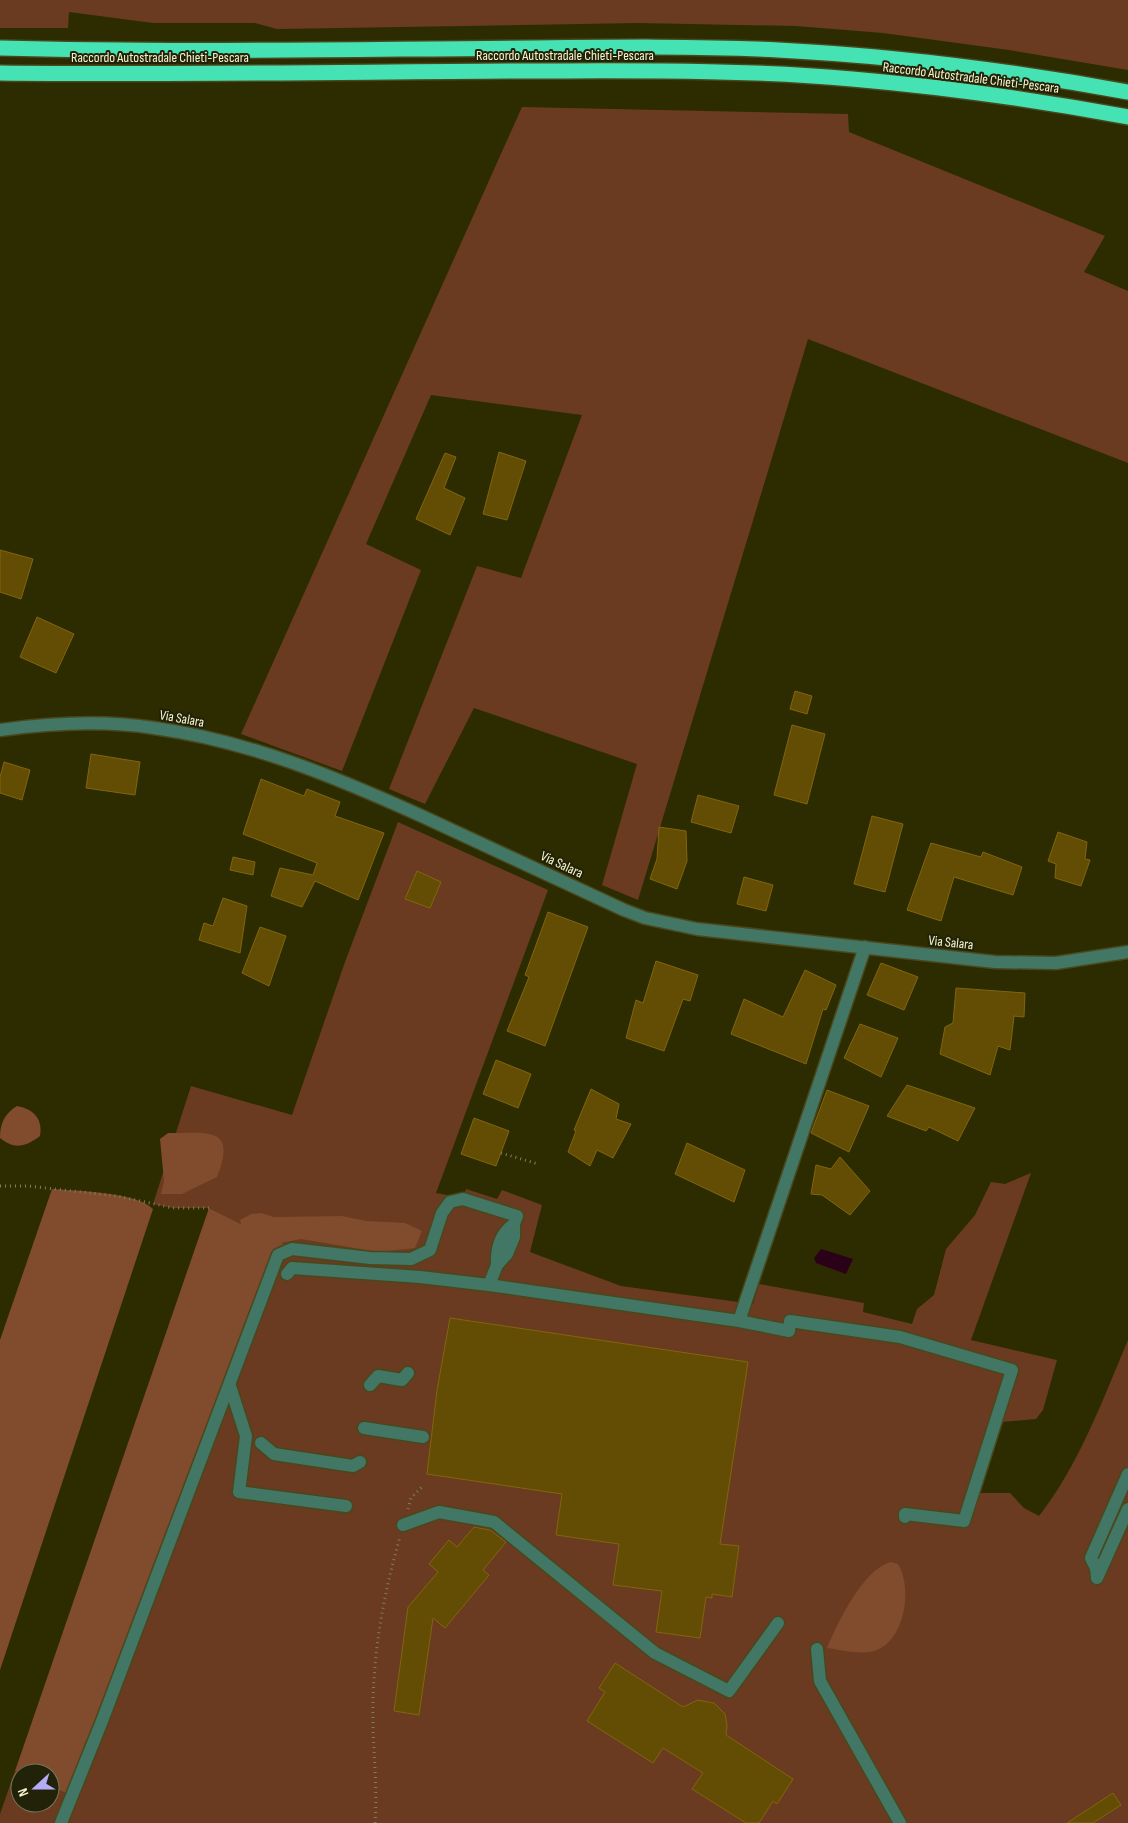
<svg xmlns="http://www.w3.org/2000/svg" width="1128" height="1823" viewBox="0 0 1128 1823" font-family="'Sofia Sans Condensed',sans-serif">
  <rect width="100%" height="100%" fill="#2d2c00"/>
  <!-- green -->
  <path fill="#6a3b20" d="M0,0H1128V70L1009,50L883,33L796,26L638,23L277,29L255,23H153L69,12L68,28H0Z
    M522,107L848,114L849,132L1105,236L1084,272L1128,291V463L808,339L638,900L602,885L637,764L474,708L425,804L389,789L477,566L521,578L582,415L431,395L366,544L421,570L342,771L241,734Z
    M398,822L548,890L436,1193L463,1198L466,1189L497,1199L502,1190L542,1205L530,1252L621,1286L753,1304L759,1284L864,1303L863,1312L912,1324L917,1309L934,1295L946,1249L975,1215L991,1182L1005,1184L1031,1173L971,1340L1057,1360L1043,1410L1036,1419L1002,1422L980,1493H1010L1024,1508L1039,1516C1079,1465 1103,1399 1128,1340V1823H0V1814L15,1771L21,1773L20,1803H50V1786L72,1796L278,1255L291,1249L209,1208H173L153,1204L191,1086L292,1115L345,962Z"/>
  <!-- forest -->
  <path fill="#814b2d" d="M17,1106C34,1109 43,1119 40,1136C25,1147 15,1150 0,1138C0,1124 4,1114 17,1106Z
    M168,1133C209,1133 237,1126 217,1177L182,1194H161L164,1181L160,1139Z
    M52,1189C76,1191 137,1192 153,1209L0,1670V1340Z
    M209,1208L241,1224L240,1220L251,1214L261,1213L274,1217L342,1216L366,1221L405,1223L422,1231L415,1248L378,1252L301,1239L281,1243L292,1249L278,1256L72,1796L50,1786V1773H21L15,1771Z
    M891,1562L898,1564C913,1588 905,1642 874,1651C860,1655 841,1650 827,1648C838,1622 863,1569 891,1562Z"/>
  <!-- water -->
  <path fill="#2b0019" d="M821,1249L853,1259L846,1274L816,1263L814,1258Z"/>
  <!-- building -->
  <path fill="#634d05" stroke="#81660d" d="M499,452L526,461L507,520L483,514Z
    M445,453L456,457L444,488L465,498L450,535L416,519Z
    M0,550L33,559L21,599L0,592Z
    M37,617L74,634L56,673L20,657Z
    M795,691L812,696L807,714L790,709Z
    M792,725L825,734L807,804L774,795Z
    M91,754L140,762L135,795L86,788Z
    M4,762L30,770L22,800L0,793V777Z
    M261,779L304,796L307,789L340,802L335,816L384,833L358,900L315,881L302,907L271,896L280,868L313,875L317,863L243,834Z
    M698,795L739,806L731,833L691,822Z
    M872,816L903,824L885,892L854,884Z
    M659,827L686,831L687,861L677,889L650,879L657,859Z
    M1058,832L1087,842L1085,859L1090,860L1081,886L1055,878L1056,864L1048,861Z
    M931,843L981,857L983,852L1022,867L1013,895L954,877L941,921L907,910Z
    M233,857L255,862L253,875L230,870Z
    M417,871L441,882L430,908L405,899Z
    M744,877L773,885L766,911L737,904Z
    M223,898L247,906L240,953L199,940L204,923L213,926Z
    M548,912L588,927L545,1046L507,1031L529,977L525,975Z
    M260,927L286,936L269,986L242,973Z
    M656,961L698,975L690,1001L683,999L664,1051L626,1038L636,1000L643,1003Z
    M881,963L918,977L904,1010L867,995Z
    M805,970L836,985L826,1010L823,1009L806,1064L731,1034L744,999L783,1017Z
    M956,988L1025,993L1024,1017L1014,1016L1010,1050L998,1046L990,1075L940,1054L945,1027L953,1023Z
    M860,1024L898,1038L881,1077L844,1058Z
    M496,1060L531,1074L518,1108L483,1094Z
    M907,1085L975,1108L958,1141L929,1127L926,1131L887,1116Z
    M591,1089L619,1104L616,1119L631,1124L613,1158L597,1150L590,1166L568,1152L576,1131L574,1130Z
    M827,1090L869,1106L849,1152L811,1133Z
    M474,1118L509,1131L496,1166L461,1154Z
    M687,1143L745,1170L734,1202L675,1174Z
    M840,1157L870,1191L850,1215L822,1195L811,1194L816,1165L831,1169Z
    M450,1318L748,1362L720,1544L739,1546L732,1597L712,1594V1598L706,1597L700,1638L656,1632L662,1591L613,1585L619,1544L556,1535L562,1494L427,1474L437,1390Z
    M474,1527L490,1530L506,1542L483,1570L489,1575L445,1628L433,1618L419,1715L394,1711L408,1607L438,1572L429,1564L449,1540L457,1547Z
    M615,1663L683,1707L698,1700L714,1703L725,1714L727,1725L726,1735L793,1779L777,1804L773,1801L759,1823H746L692,1789L703,1773L663,1748L653,1763L587,1721L605,1692L599,1688Z
    M1113,1793L1121,1805L1093,1823H1067Z"/>
  <g fill="none" stroke-linecap="round" stroke-linejoin="round">
    <!-- minor casing -->
    <g stroke="#49481d" stroke-width="15">
      <path id="minor" d="M0,730C51,723 103,720 154,728C250,741 338,778 426,818C492,848 558,880 624,910L645,918L697,929L995,962L1056,963L1128,952
        M497,1265C496,1248 500,1234 514,1224
        M287,1274L292,1268L420,1277L489,1285L739,1321L789,1331L790,1321L900,1337L1012,1370L964,1521L905,1514V1517
        M739,1321L865,947
        M370,1385L378,1376L402,1380L408,1373
        M230,1386L246,1436L239,1492L346,1506
        M364,1428L423,1437
        M261,1443L274,1454L353,1466L360,1462
        M403,1525L439,1512L494,1522L655,1653L729,1691L778,1623
        M1097,1578L1096,1568L1091,1558L1128,1474
        M1097,1578L1128,1509
        M817,1649L820,1681L900,1823
        M61,1823L102,1721L278,1255L292,1249L370,1258L411,1259L430,1250L442,1213L450,1202L463,1199L517,1216L514,1224V1237L507,1254L497,1265L489,1285"/>
    </g>
    <!-- highway casing -->
    <g stroke="#49481d" stroke-width="18">
      <path id="highway" d="M0,48C178,53 356,49 534,48C615,47 697,46 778,50C896,56 1013,71 1128,92
        M0,73C172,75 345,72 517,71C629,71 741,69 852,79C945,87 1037,100 1128,117"/>
    </g>
    <!-- path -->
    <path stroke="#7f7f55" stroke-width="3" stroke-dasharray="1 4" stroke-linecap="butt" d="M501,1153L538,1164
      M0,1186H28L117,1196L173,1208H209
      M408,1509L411,1498L424,1485
      M375,1823C378,1784 372,1744 373,1705C374,1646 384,1593 400,1537"/>
    <!-- minor -->
    <use href="#minor" stroke="#417764" stroke-width="12"/>
    <!-- highway -->
    <use href="#highway" stroke="#45e2b4" stroke-width="15"/>
  </g>
  <g text-anchor="middle" stroke-width="4" stroke-linejoin="round" paint-order="stroke">
    <!-- street labels -->
    <g font-size="14" fill="#f5f6cf" stroke="#222209">
      <text x="565" y="60">Raccordo Autostradale Chieti-Pescara</text>
      <text x="160" y="62">Raccordo Autostradale Chieti-Pescara</text>
      <text transform="translate(971 77) rotate(7)" y="5">Raccordo Autostradale Chieti-Pescara</text>
      <text transform="translate(182 718) rotate(10)" y="5">Via Salara</text>
      <text transform="translate(562 864) rotate(25)" y="5">Via Salara</text>
      <text transform="translate(951 942) rotate(6)" y="5">Via Salara</text>
    </g>
  </g>
  <!-- north arrow -->
  <g transform="translate(35 1788) rotate(249)"><circle r="24" fill="#222209" stroke="#767758"/>
  <path d="M0-4L9 19L0 12L-9 19Z" fill="#b5acf8"/>
  <text y="-8" font-size="14" font-weight="bold" text-anchor="middle" fill="#f5f6cf">N</text>
  </g>
</svg>
